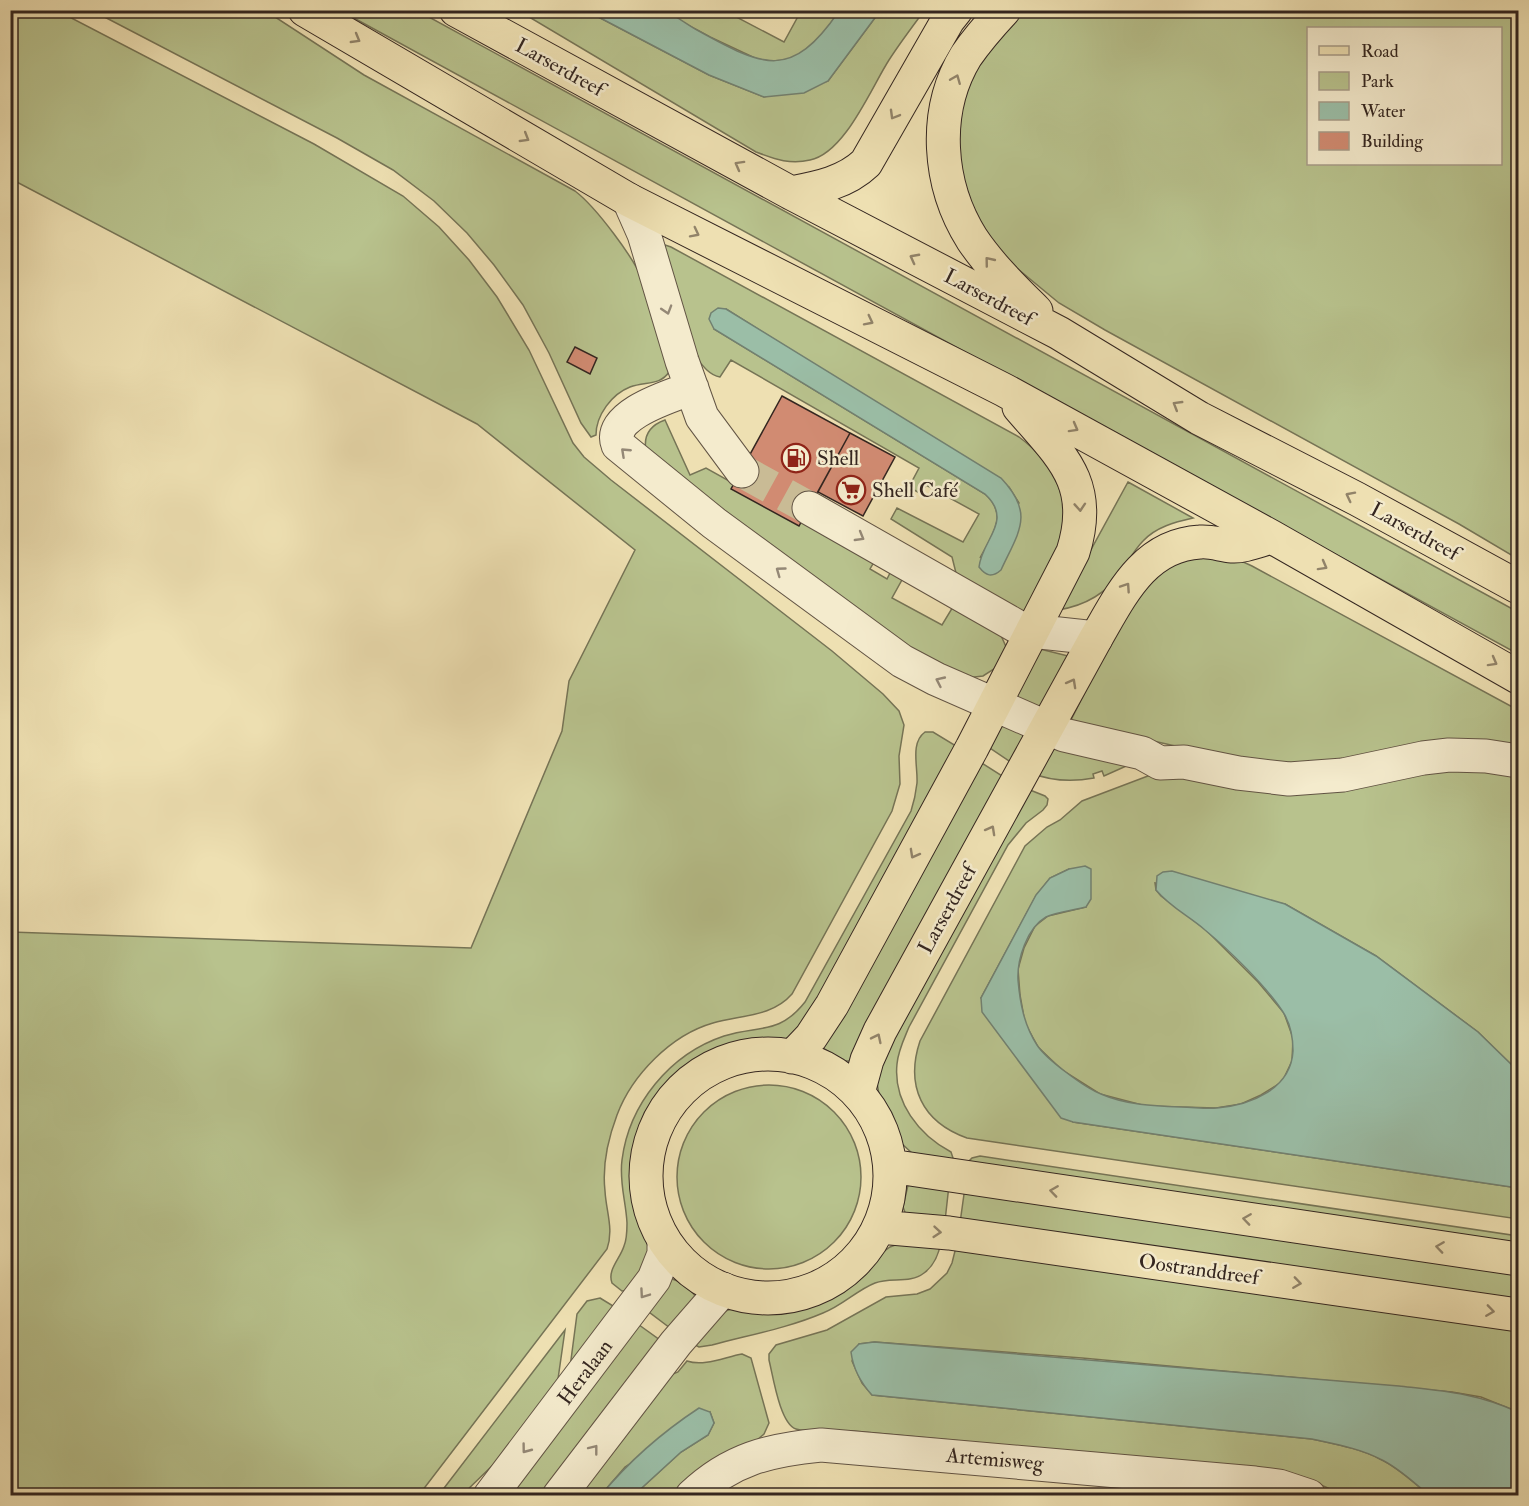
<svg xmlns="http://www.w3.org/2000/svg" width="1529" height="1506" viewBox="0 0 1529 1506" font-family="'IM FELL Double Pica',serif">
  <rect width="100%" height="100%" fill="#eee0b2"/>
  <filter id="stains"><feTurbulence type="fractalNoise" baseFrequency=".00333" numOctaves="4"/><feColorMatrix values="0 0 0 0 .2 0 0 0 0 .09 0 0 0 0 .02 0 0 0 .5 -.17"/></filter>
  <radialGradient id="worn" r=".72"><stop offset=".6" stop-color="#630" stop-opacity="0"/><stop offset="1" stop-color="#630" stop-opacity=".3"/></radialGradient>
  <!-- green -->
  <path fill="#b8c28d" stroke="#767456" stroke-width="1.5" fill-rule="evenodd" d="M1516,10L1518,12V559L1459,524L1105,330L1059,303L1007,260L974,217L954,144L970,75L1020,11ZM1308,28H1500V164H1308Z
    M10,11H58L314,144L403,196L439,227L469,260L497,297L529,350L573,443L584,457L611,480L832,651L883,694L899,711L904,725L899,756L900,784L892,811L792,994C772,1017 741,1015 713,1023C671,1035 632,1075 617,1115C608,1139 602,1165 605,1191C606,1211 614,1229 607,1249L419,1495H11V932L471,948L562,731L569,681L635,550L477,424L11,179Z
    M93,11H266L364,75L575,191C596,207 635,259 644,283C655,311 661,343 669,372C660,386 645,381 630,387C612,394 596,415 596,435L591,437L581,423L549,353L523,305L494,265L467,233L434,201L393,170L337,138Z
    M341,11H418L1518,612V654Z
    M519,11H587L709,75L764,97L828,81L880,11H924C912,27 900,43 889,60C871,88 845,153 810,160C790,165 775,159 756,152Z
    M662,11H725L784,42L801,11H839L825,32L802,53L789,60L771,61L757,59L710,37Z
    M662,244L671,247L1019,437C1052,461 1076,504 1059,546C1055,555 1049,565 1044,574C1038,586 1033,601 1024,611L1020,612L956,573L952,557L891,519L897,508L963,542L979,514L926,485L921,494L909,487L919,468L731,360L720,377C709,375 702,365 695,356ZM726,309L1009,487L1019,503L980,558C992,535 1009,515 985,494L714,329Z
    M665,420L690,475L706,468L874,562L870,569L887,579L891,571L903,578L892,598L942,625L954,605L999,631L1007,649L994,669L983,676L966,678L910,651L646,451C643,435 651,425 665,420Z
    M1128,482L1193,518C1175,522 1156,527 1143,541C1134,550 1128,562 1121,572C1106,594 1083,606 1058,610Z
    M1195,557L1239,560L1252,566L1518,710V749L1309,766L1219,756L1070,722L1122,619L1144,584L1176,563Z
    M1040,649L1072,657L1043,714L1009,699Z
    M998,725L1023,732L1026,740L1015,765L984,744Z
    M925,732H933L961,749L814,1017C807,1023 801,1032 794,1036C780,1045 764,1043 749,1045C722,1048 696,1062 676,1080C643,1111 628,1161 638,1206C641,1222 652,1238 649,1254C647,1266 635,1280 629,1290L622,1291L612,1283C607,1270 620,1259 624,1246C627,1239 627,1231 627,1223C626,1202 619,1182 622,1160C629,1104 670,1054 724,1036C759,1025 779,1035 805,1002L911,811C914,802 916,792 917,783C918,766 910,743 925,732Z
    M1055,748L1133,763L1104,776L1102,771L1093,774L1094,778C1073,782 1051,781 1031,773L1050,751Z
    M977,760L1007,779L850,1061H843L823,1048Z
    M1425,770L1518,773V1071L1478,1032L1376,956L1285,904L1155,883L1156,890L1161,896L1205,929L1258,982L1284,1013L1293,1038L1292,1061L1282,1082L1261,1095L1241,1104L1216,1108L1146,1106L1100,1094L1062,1070L1038,1047L1025,1023L1020,995L1018,969L1024,948L1035,926L1048,916L1086,907L1069,869L1050,878L1036,896L981,998L1073,1122L1518,1188V1219L967,1138C922,1122 905,1086 920,1041L1025,846L1047,827L1060,820L1082,801L1161,771Z
    M1025,788L1045,796L1048,799L1047,805L1043,810L1026,823L1008,845L909,1027C904,1039 898,1051 897,1064C893,1102 919,1135 951,1152L953,1158L951,1166L914,1155L899,1141L881,1106L876,1077L878,1063Z
    M677 1177a92 92 0 1 1 184 0a92 92 0 1 1-184 0Z
    M980,1156L1518,1236V1248L968,1162L972,1158Z
    M908,1185H949L945,1221L906,1215L903,1207Z
    M965,1187L1518,1268V1304L960,1223Z
    M941,1241C939,1254 935,1265 924,1273C910,1284 891,1277 875,1283C857,1290 842,1306 823,1313C788,1328 749,1335 712,1345L699,1347L689,1342L720,1313L731,1309H781L818,1300L837,1291L854,1278L879,1255L890,1247L903,1242Z
    M957,1243L1518,1324V1412L1481,1397L1452,1392L1082,1358L875,1342L859,1344L852,1361L862,1383L872,1395L1312,1439C1334,1444 1359,1448 1380,1459C1398,1467 1414,1483 1429,1495H1344L1307,1479L1256,1468L853,1431C839,1430 809,1433 796,1429C780,1424 773,1376 769,1360V1354L776,1345L827,1330L886,1297L917,1294L930,1289L947,1273L952,1263Z
    M672,1279C681,1281 692,1289 696,1298L674,1331L645,1309L668,1280Z
    M600,1298L618,1309L569,1375L577,1314L587,1301Z
    M635,1322L664,1343L547,1495L502,1496Z
    M565,1330L556,1393L524,1435L462,1495L438,1496Z
    M742,1354L751,1358L769,1423L764,1434L757,1440L684,1482L670,1495H634L681,1452L708,1435L714,1423L710,1412L625,1467L601,1495L572,1496L661,1379L678,1372L687,1361C704,1367 725,1357 742,1354Z"/>
  <!-- water -->
  <path fill="#9bbea7" stroke="#728171" stroke-width="1.5" d="M587,11C604,10 621,10 638,10C645,10 654,9 661,10C673,13 686,24 697,30C764,67 791,81 839,11H880L828,81L804,93L764,97L709,75Z
    M718,308L726,309L1001,478C1035,514 1019,531 1001,570C992,578 986,576 979,567C982,539 1014,521 985,494L714,329L709,319L711,313Z
    M1085,866L1091,869V899L1086,907C1075,910 1055,912 1046,917C1027,928 1017,959 1018,980C1020,1003 1024,1025 1037,1045C1046,1059 1085,1088 1101,1094C1126,1105 1154,1106 1181,1107C1193,1107 1205,1109 1217,1108C1251,1105 1291,1089 1293,1051C1293,1038 1290,1023 1283,1012C1267,987 1228,949 1205,930C1189,916 1170,907 1156,890L1157,876L1163,872L1172,871L1285,904L1376,956L1478,1032L1518,1071V1188L1073,1122L1061,1118L982,1012L981,998L1036,895L1050,878L1069,869Z
    M874,1342L1399,1386C1444,1391 1476,1393 1518,1412V1495H1429C1414,1483 1398,1467 1380,1459C1359,1448 1334,1444 1312,1439L872,1395C861,1383 853,1368 851,1352L859,1344Z
    M699,1408L710,1412L714,1423L708,1435L681,1452L634,1495H601C630,1460 661,1433 699,1408Z"/>
  <!-- building -->
  <path fill="#d18b72" stroke="#342620" stroke-width="1.5" d="M575,347L597,358L590,374L567,362Z
    M782,396L850,433L799,526L731,489Z
    M850,433L895,457L863,516L818,492Z"/>
  <g fill="none" stroke-linecap="round" stroke-linejoin="round">
    <!-- minor-tunnel -->
    <path stroke="#c9bb95" stroke-width="33" stroke-dasharray="33 16" stroke-linecap="butt" d="M742,471L809,508"/>
    <!-- minor casing -->
    <g stroke="#625444" stroke-width="35">
      <path id="minor" d="M629,200L644,234L682,361L702,417L742,471
        M692,388C671,396 606,415 618,445L714,523L902,661L936,679L1064,735L1142,753L1160,763L1184,762L1238,773L1289,779L1343,775L1423,758L1449,755L1486,756L1518,761
        M809,508L1018,627L1031,631L1096,638
        M490,1496L654,1279L664,1254V1241
        M559,1496L676,1343L723,1289
        M692,1496C731,1459 769,1450 821,1445L1255,1483L1279,1486L1309,1496"/>
    </g>
    <!-- major casing -->
    <g stroke="#342620" stroke-width="35">
      <path id="major" d="M305,10L629,200L1004,390L1272,537L1518,677
        M456,10L791,193L1059,333L1199,418L1357,499L1518,587
        M1004,10C991,24 977,40 966,56C932,112 938,185 972,239C990,266 1014,289 1036,311
        M791,193C817,188 845,183 866,163L948,20L956,10
        M646 1176a122 122 0 1 1 244 0a122 122 0 1 1-244 0Z
        M792,1057L811,1037L832,1005L972,748L1073,552C1095,483 1061,456 1019,407
        M858,1093L867,1060L880,1031L1096,638C1121,595 1144,545 1200,542C1211,541 1221,545 1232,546C1243,547 1260,540 1272,537
        M890,1166L1518,1259
        M879,1227L949,1233L1518,1315"/>
    </g>
    <!-- minor -->
    <use href="#minor" stroke="#f4ebcd" stroke-width="33"/>
    <!-- major -->
    <use href="#major" stroke="#eee0b2" stroke-width="33"/>
  </g>
  <!-- one-way arrows -->
  <defs><path id="oneway-chevron" d="M-2-3.5L2.5 0L-2 3.5" fill="none" stroke-width="1.6" stroke-linecap="round" stroke-linejoin="round" transform="scale(1.5)"/></defs>
  <g stroke="#918369">
    <use href="#oneway-chevron" transform="translate(356 39) rotate(30)"/>
    <use href="#oneway-chevron" transform="translate(956 79) rotate(-68)"/>
    <use href="#oneway-chevron" transform="translate(894 115) rotate(120)"/>
    <use href="#oneway-chevron" transform="translate(525 138) rotate(31)"/>
    <use href="#oneway-chevron" transform="translate(739 165) rotate(-151)"/>
    <use href="#oneway-chevron" transform="translate(695 233) rotate(27)"/>
    <use href="#oneway-chevron" transform="translate(914 258) rotate(-152)"/>
    <use href="#oneway-chevron" transform="translate(989 261) rotate(-129)"/>
    <use href="#oneway-chevron" transform="translate(869 321) rotate(27)"/>
    <use href="#oneway-chevron" transform="translate(1177 405) rotate(-149)"/>
    <use href="#oneway-chevron" transform="translate(1074 428) rotate(29)"/>
    <use href="#oneway-chevron" transform="translate(1350 496) rotate(-153)"/>
    <use href="#oneway-chevron" transform="translate(1080 507) rotate(86)"/>
    <use href="#oneway-chevron" transform="translate(1323 566) rotate(29)"/>
    <use href="#oneway-chevron" transform="translate(1126 587) rotate(-56)"/>
    <use href="#oneway-chevron" transform="translate(1493 662) rotate(29)"/>
    <use href="#oneway-chevron" transform="translate(1072 683) rotate(-61)"/>
    <use href="#oneway-chevron" transform="translate(991 830) rotate(-61)"/>
    <use href="#oneway-chevron" transform="translate(914 854) rotate(119)"/>
    <use href="#oneway-chevron" transform="translate(877 1038) rotate(-64)"/>
    <use href="#oneway-chevron" transform="translate(1054 1191) rotate(-172)"/>
    <use href="#oneway-chevron" transform="translate(1247 1219) rotate(-172)"/>
    <use href="#oneway-chevron" transform="translate(937 1232) rotate(5)"/>
    <use href="#oneway-chevron" transform="translate(1440 1247) rotate(-172)"/>
    <use href="#oneway-chevron" transform="translate(1297 1283) rotate(8)"/>
    <use href="#oneway-chevron" transform="translate(1490 1311) rotate(8)"/>
  </g>
  <g stroke="#948876">
    <use href="#oneway-chevron" transform="translate(667 310) rotate(73)"/>
    <use href="#oneway-chevron" transform="translate(625 452) rotate(-137)"/>
    <use href="#oneway-chevron" transform="translate(860 537) rotate(30)"/>
    <use href="#oneway-chevron" transform="translate(780 571) rotate(-144)"/>
    <use href="#oneway-chevron" transform="translate(940 681) rotate(-155)"/>
    <use href="#oneway-chevron" transform="translate(644 1294) rotate(125)"/>
    <use href="#oneway-chevron" transform="translate(526 1449) rotate(127)"/>
    <use href="#oneway-chevron" transform="translate(594 1449) rotate(-52)"/>
  </g>
  <!-- icons -->
  <defs>
    <g id="fuel-ring" transform="scale(1.5)"><circle r="9.5" fill="#f4ebcd" stroke="#8f2418" stroke-width="1.5"/><path d="M-5.5-6h7V0h2V4h1.3V-2.5L3-4.5l.8-.8L6-3V5H2.5V1h-1V6h-7ZM-4.2-4.7v3.2H.2V-4.7Z" fill="#8f2418"/></g>
    <g id="supermarket-ring" transform="scale(1.5)"><circle r="9.5" fill="#f4ebcd" stroke="#8f2418" stroke-width="1.5"/><path d="M-6-5.5h2.5l.6 2H6L4.5 2H-2.5L-4.4-4H-6ZM-1.5 3.2a1.3 1.3 0 1 0 .1 0ZM3 3.2a1.3 1.3 0 1 0 .1 0Z" fill="#8f2418"/></g>
  </defs>
  <g fill-rule="evenodd">
    <use href="#fuel-ring" x="796" y="458"/>
    <use href="#supermarket-ring" x="851" y="490"/>
  </g>
  <g text-anchor="middle" stroke-width="5" stroke-linejoin="round" paint-order="stroke">
    <!-- street labels -->
    <g font-size="21" fill="#342620" stroke="#f4ebcd">
      <text transform="translate(560 67) rotate(29)" y="7">Larserdreef</text>
      <text transform="translate(989 297) rotate(28)" y="7">Larserdreef</text>
      <text transform="translate(1415 531) rotate(29)" y="7">Larserdreef</text>
      <text transform="translate(947 909) rotate(-61)" y="7">Larserdreef</text>
      <text transform="translate(1199 1269) rotate(8)" y="7">Oostranddreef</text>
      <text transform="translate(585 1372) rotate(-53)" y="7">Heralaan</text>
      <text transform="translate(995 1459) rotate(5)" y="7">Artemisweg</text>
    </g>
    <!-- poi labels -->
    <g font-size="21" fill="#342620" stroke="#f4ebcd" text-anchor="start">
      <text x="817" y="465">Shell</text>
      <text x="872" y="497">Shell Café</text>
    </g>
  </g>
  <!-- margin -->
  <rect width="1529" height="1506" fill="none" stroke="#eee0b2" stroke-width="36"/>
  <rect x="12" y="12" width="1505" height="1482" fill="none" stroke="#342620" stroke-width="3"/>
  <rect x="18" y="18" width="1493" height="1470" fill="none" stroke="#342620" stroke-width="1.5"/>
  <!-- legend -->
  <rect x="1307" y="27" width="195" height="138" fill="#f4ebcd" stroke="#a79c88" stroke-width="1.5"/>
  <rect x="1319" y="46" width="30" height="9" fill="#eee0b2" stroke="#a79c88" stroke-width="1.5"/>
  <text x="1361" y="57" font-size="18" fill="#342620">Road</text>
  <rect x="1319" y="72" width="30" height="18" fill="#b8c28d" stroke="#a79c88" stroke-width="1.5"/>
  <text x="1361" y="87" font-size="18" fill="#342620">Park</text>
  <rect x="1319" y="102" width="30" height="18" fill="#9bbea7" stroke="#a79c88" stroke-width="1.5"/>
  <text x="1361" y="117" font-size="18" fill="#342620">Water</text>
  <rect x="1319" y="132" width="30" height="18" fill="#d18b72" stroke="#a79c88" stroke-width="1.5"/>
  <text x="1361" y="147" font-size="18" fill="#342620">Building</text>
  <rect width="100%" height="100%" filter="url(#stains)"/>
  <rect width="100%" height="100%" fill="url(#worn)"/>
</svg>
